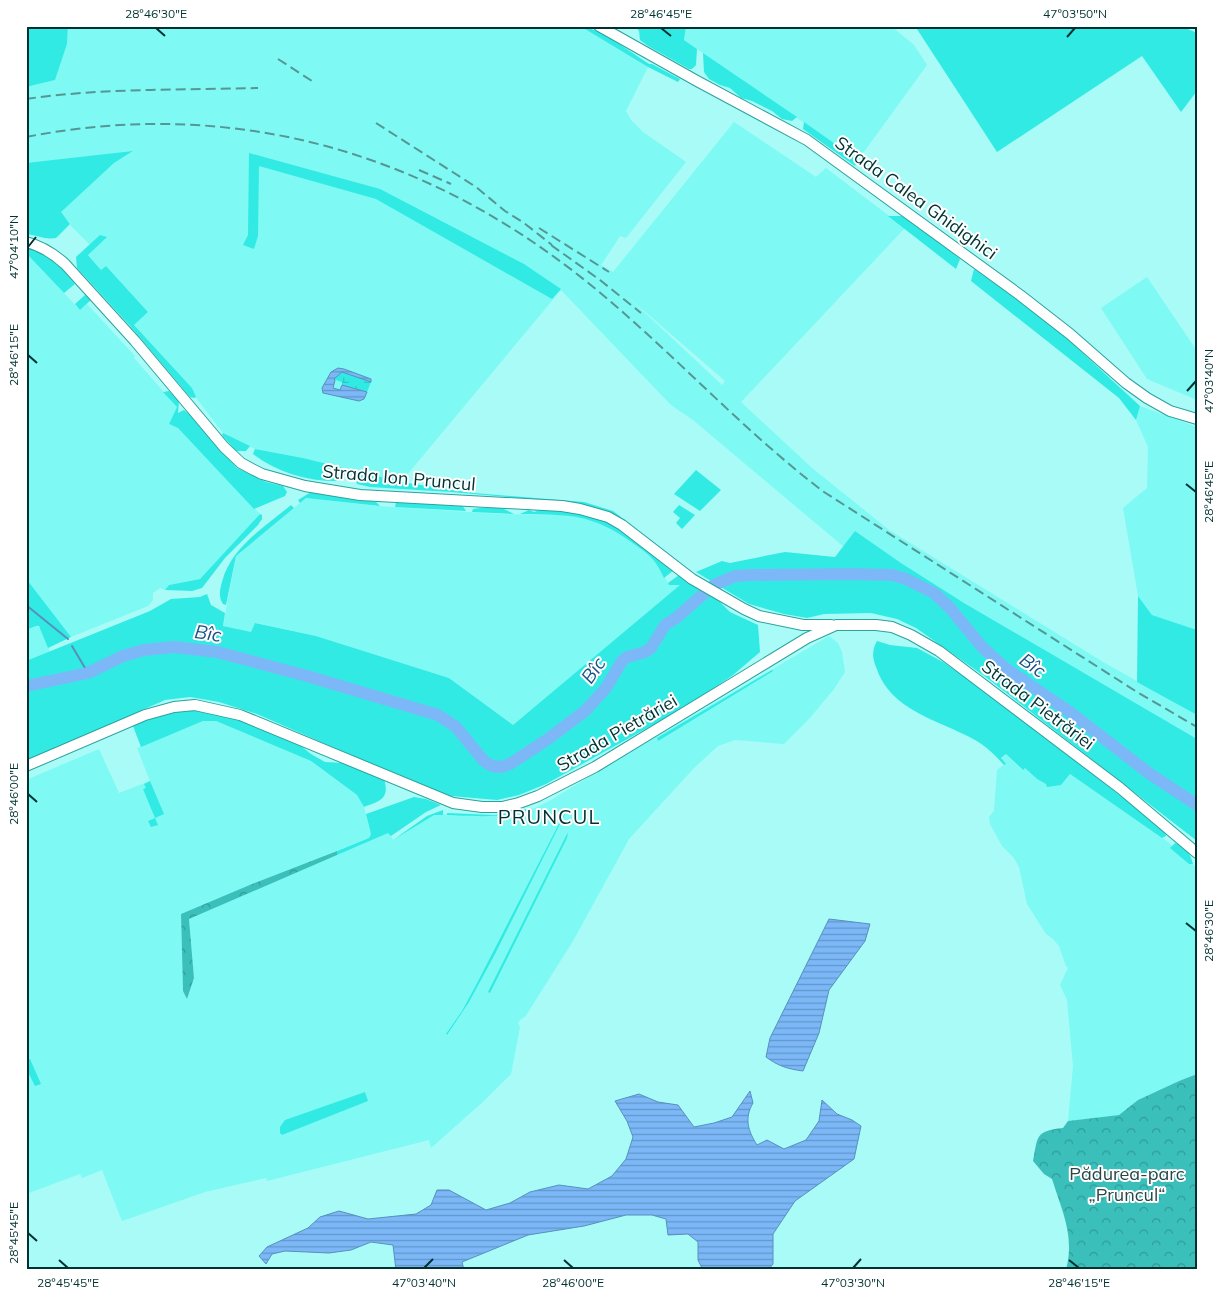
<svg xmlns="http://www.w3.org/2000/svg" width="1223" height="1296" viewBox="0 0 1223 1296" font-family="Mulish,sans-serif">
  <defs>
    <pattern id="forest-crowns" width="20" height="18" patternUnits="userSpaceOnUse" patternTransform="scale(1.25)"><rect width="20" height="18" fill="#3bbfba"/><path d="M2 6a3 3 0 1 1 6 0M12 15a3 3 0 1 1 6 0" fill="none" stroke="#2f9c98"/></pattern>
    <pattern id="wetland-marsh" width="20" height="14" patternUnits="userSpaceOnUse" patternTransform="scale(1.25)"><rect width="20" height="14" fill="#32eae4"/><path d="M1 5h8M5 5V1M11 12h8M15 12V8" fill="none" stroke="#2ac9c4"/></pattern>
    <pattern id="water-rules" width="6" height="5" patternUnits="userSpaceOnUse" patternTransform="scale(1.25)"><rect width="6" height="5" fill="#7cb8f8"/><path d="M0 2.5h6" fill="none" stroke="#6396c9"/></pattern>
  </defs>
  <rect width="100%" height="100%" fill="#a8fbf6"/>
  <!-- built -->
  <path fill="#7ff9f3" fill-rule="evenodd" d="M68,26L582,27L648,67L626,111L631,120L643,132L686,162L626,238L620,236L615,244L601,265L613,272L734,122L816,177L826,168L905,228L741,402L812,468L889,530L1103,662L1197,715V739L964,603L901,563L855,531L844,547L693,420L671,405L561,290L401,482L303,458L255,449L223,433L194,395L192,388L134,325L148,312L106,266L101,270L88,254L94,249L70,225L71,224L60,212L114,163L132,152L26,163V87L55,80L67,44ZM627,296L725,381L723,384L722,385Z
    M686,26H891L914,45L927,65L858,160L684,40Z
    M26,253L80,310L87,304L135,356L134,358L177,407L169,424L178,428L260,514L200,579L169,585L165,590L160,588L153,593V600L148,606L71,637L26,579Z
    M1147,277L1197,351V400L1147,379L1101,308Z
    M1140,406L1197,427V630L1152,615L1138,596L1123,508L1147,488L1148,447L1136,420Z
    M306,498L377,506L499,514L565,515L588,518L618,532L654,559L669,585H681L513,725L449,678L316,636L256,623L252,633L223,626L236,556Z
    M36,626L41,628L50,652L26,661V630Z
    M829,636L838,643L842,652L845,672L834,689L809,719L784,744L735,740L718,746L694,768L629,839L573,941L525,1017L521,1019L518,1023L520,1027L511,1074L485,1100L431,1148L429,1140L267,1181L266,1178L205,1192L122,1221L102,1170L82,1178L80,1174L26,1194V780L99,749L119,793L150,781L137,748L203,721H216L311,761L358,796L364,807L371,834L369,838L252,884L181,914L183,991L187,999L194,978L189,919L389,832L393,840L434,814L493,816L533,809L551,800L612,763Z
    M1006,754L1022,770L1025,768L1037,779L1046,784L1061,785L1070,774L1168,842L1197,868V1074L1179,1081L1138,1100L1119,1115L1068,1121L1073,1066L1067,1000L1060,985L1068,968L1066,966L1059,946L1053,939L1046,934L1027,904L1019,867L1014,858L1002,846L990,824L989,817L994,811L997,770L1005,764L1001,759Z"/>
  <!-- green -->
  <path fill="#32eae4" d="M26,26H68L67,44L55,80L26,87Z
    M580,26C596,26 635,55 649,64H652L680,79L678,82L648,67Z
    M635,26H686L684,40L697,49L696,65L692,69H689L648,46L640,40L639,31Z
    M915,26H1181L1197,33V91L1181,112L1142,56L997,152Z
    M703,53L797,117L792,121L782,119L772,111L752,101L741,98L730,88L720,85L709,79L704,72Z
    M804,122L858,160L855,166L803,129Z
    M133,151L114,163L61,212L70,224L56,238C45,240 37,235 26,234V163Z
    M249,153L380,189L524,264L561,289L552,299L376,199L259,166L258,236L254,249L243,245L248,235Z
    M888,216H905L960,259L956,269Z
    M100,235L107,237L88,255L101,270L106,266L148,312L134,325L192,388L196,397L194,398L190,397L131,327L77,268L76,257Z
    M26,247C47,249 62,269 75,284L64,293L26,253Z
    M974,269L1006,291L1062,334L1140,406L1136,420L1119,398L971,281Z
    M85,295H87L92,299L80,310L75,304Z
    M169,391L179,401L178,413L184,410L191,416L237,468L266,482L283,486L287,492L285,496L254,509L178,428L169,424L177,407L163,392Z
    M223,433L250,446L246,451H236L222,435Z
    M255,449L303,458L348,469L341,481C309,482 278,473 253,454Z
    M353,470L401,482L474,493L584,502L613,511L638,530L606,511L583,504L451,492L370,487L357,484Z
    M696,470L721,490L700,511L674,494Z
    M311,492L376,502L380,506L306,498L300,503L298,500Z
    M396,502L462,505L466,511L395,507Z
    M291,505L294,508L236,556L226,605L223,604C218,597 220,589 222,582C231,547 265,527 291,505Z
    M679,505L695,515L682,529L676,523L680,518L673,512Z
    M480,508H502L514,514L472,512L473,509Z
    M542,509C554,510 567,510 580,512C617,519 646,547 674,570L664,578C655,559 651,556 634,544C592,513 570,515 520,514L529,510L534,512Z
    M260,514L262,515V519L258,525L225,558L202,588L192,591L165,590L169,585L200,579Z
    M855,531L901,563L964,603L1197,739V841L987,678L916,628L897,619L871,613L824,614L807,618L784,614L749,604L696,572L722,561L730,563L785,552L835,557Z
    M679,575L720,602L730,612L758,625L760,652L733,675L689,705L546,784L519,795L497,800L451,796L417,784L257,714L219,702L190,697L165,700L26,761V661L150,611L171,599L200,597L207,594L211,605L225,613L223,626L251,632L255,623L316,636L449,678L513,725L680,585H669L668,583Z
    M26,579L31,585L71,637L48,648L39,626H36L26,630Z
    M1138,596L1152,615L1197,630V715L1137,682Z
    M877,641L890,645L917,648L943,662L1006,706L1165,831L1166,836L1162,838L1070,774L1061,785L1047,787L1046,784L1037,779L1025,768L1023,770L1006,754L1001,758L1006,764L1004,765C995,755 987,747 975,740C939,720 890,711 876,667C872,657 872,650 877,641Z
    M772,670L773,671L658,741L657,738Z
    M194,707L223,714L255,725L296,742L311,754L325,762L343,763L384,779C390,799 380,801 364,807L357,795L311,761L216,721H203L141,747L133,726L154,716Z
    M150,781L164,814L155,818L158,825L151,827L148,821L155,818L143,789L146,788L144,784Z
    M414,797L426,799L441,805L426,812L391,836L388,833L337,855V851L369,838L371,834L366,814Z
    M533,808C513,819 470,816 447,815V813L494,815Z
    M443,810V815H434L393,840L427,816Z
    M564,814H565L495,954L469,1002L447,1035L446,1034L462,1011L475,987Z
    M568,832L567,838L490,993L488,992Z
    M1175,843C1186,847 1190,852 1193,864H1189L1170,848Z
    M30,1059L41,1084L35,1086L26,1068V1060Z
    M365,1092L368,1101L282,1135L280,1133V1127L285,1120Z"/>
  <!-- forest -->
  <path fill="url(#forest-crowns)" d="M337,851V855L189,919L194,978L187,999L183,991L181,914L252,884Z
    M1197,1074V1270H1066C1075,1236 1062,1211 1052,1179L1044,1174L1033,1161C1038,1136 1035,1131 1063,1128L1068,1121L1119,1115L1138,1100L1179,1081Z"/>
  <!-- wetland -->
  <path fill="url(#wetland-marsh)" d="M342,372L371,382L367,392L342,385V382L333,379Z"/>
  <!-- water -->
  <path fill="url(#water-rules)" stroke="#5790bc" d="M338,368L344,369L371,379V382L342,372L334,379L335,380L333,388L340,390L342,385L367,392L364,399L359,401L323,393L322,388L331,372Z
    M829,919L870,924L865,941L829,990L819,1033L803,1071C788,1069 778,1066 766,1057L770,1038Z
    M750,1091L753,1103C744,1118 748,1131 757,1145L767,1140L784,1149L806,1140L819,1121L822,1100L837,1114L852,1120L861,1126L854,1159L795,1201L773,1234V1264L768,1270H703L698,1260V1242L688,1234L668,1235L666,1219L652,1215H626L584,1226L528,1235L462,1262L464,1270H396L393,1245L371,1242L351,1250L329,1253L285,1251L272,1254L266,1264L259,1256L267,1247L308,1228L320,1217L339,1211L368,1219L416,1214L431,1205L437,1190H449L486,1210L510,1203L530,1192L559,1185L588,1189L612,1176L626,1159L633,1137L627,1121L615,1101L639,1094L658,1102L678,1105L694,1127L714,1123L732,1117Z"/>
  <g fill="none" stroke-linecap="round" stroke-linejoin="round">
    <!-- stream -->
    <path stroke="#5790bc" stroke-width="2" d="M26,605L68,639
      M72,646L88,673"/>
    <!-- river -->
    <path stroke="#7cb8f8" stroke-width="12" d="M26,686L88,673L123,656L144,650L174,647L217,652L307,676L438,715L456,727L484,761L492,766L501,767L510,764L548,739L585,711L606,688L622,661L627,657L645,652L651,648L665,625L676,618L714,585L735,576L751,575L850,574L892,575L906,579L934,593L950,608L982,647L1005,668L1071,713L1150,774L1197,805"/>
    <!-- minor casing -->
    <g stroke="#2ca29d" stroke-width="12">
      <path id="minor" d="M599,26L697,81L807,140L1020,295L1070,334L1126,383L1147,398L1170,411L1197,419
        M26,242C42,246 53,253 65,264L135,341L224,447L241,463L252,469L262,474L305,486L360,495L562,506L580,509L608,517L622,525L692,579L744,609L759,616L803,625H831
        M26,766L145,715L174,707L195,705L240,715L453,803L482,807H502L519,803L538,796L595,767L807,638L836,625H876L892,627L911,635L939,651L1120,788L1197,853"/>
    </g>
    <!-- minor -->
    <use href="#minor" stroke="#fff" stroke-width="10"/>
    <!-- rail -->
    <path stroke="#549794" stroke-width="2" stroke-dasharray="10 5" stroke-linecap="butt" d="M278,59L312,81
      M26,99C101,88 182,90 258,88
      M376,123L476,187L505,211L524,223L552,245
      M26,137C241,95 439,156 604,296C679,359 746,433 824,492L1137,692L1197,727
      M419,170L451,184
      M539,228L609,272
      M551,245L600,280L641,313"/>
  </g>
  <!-- ticks -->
  <path fill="none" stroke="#003231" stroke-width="2" d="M156,28L165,36M661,28L671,36M1067,37L1075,28M28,247L36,237M28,355L37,363M1187,391L1196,381M1186,484L1196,492M28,794L37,802M1186,923L1196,931M28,1233L37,1241M59,1260L68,1268M564,1260L573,1268M1069,1260L1079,1268M424,1268L433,1259M853,1268L861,1259"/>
  <g text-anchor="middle" stroke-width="4" stroke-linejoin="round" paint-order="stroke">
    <!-- street labels -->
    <g font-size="18" fill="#003231" stroke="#fff">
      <text transform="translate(916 198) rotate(36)" y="6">Strada Calea Ghidighici</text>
      <text transform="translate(399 478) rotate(5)" y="6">Strada Ion Pruncul</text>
      <text transform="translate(1038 705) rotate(37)" y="6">Strada Pietrăriei</text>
      <text transform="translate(617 733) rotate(-30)" y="6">Strada Pietrăriei</text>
    </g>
    <!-- park labels -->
    <g font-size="18" fill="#2b4745" stroke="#fff">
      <text x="1127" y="1180">Pădurea-parc<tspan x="1127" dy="21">„Pruncul“</tspan></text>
    </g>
    <!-- water labels -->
    <g font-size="19" font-style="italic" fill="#1e5286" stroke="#fff">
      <text transform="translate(208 633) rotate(9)" y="7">Bîc</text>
      <text transform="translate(1033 665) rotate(36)" y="7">Bîc</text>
      <text transform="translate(593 670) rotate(-55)" y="7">Bîc</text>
    </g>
    <!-- quarter labels -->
    <g font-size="20" letter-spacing="1" fill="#003231" stroke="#fff">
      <text x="549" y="824">PRUNCUL</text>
    </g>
  </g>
  <!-- border -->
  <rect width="1223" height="1296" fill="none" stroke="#ffffff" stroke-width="55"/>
  <rect x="28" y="28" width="1168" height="1240" fill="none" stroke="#003231" stroke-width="2"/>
  <g font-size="12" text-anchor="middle" fill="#003231">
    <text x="156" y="18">28°46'30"E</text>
    <text x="661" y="18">28°46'45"E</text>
    <text x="1075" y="18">47°03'50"N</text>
    <text transform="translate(14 247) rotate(-90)" y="4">47°04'10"N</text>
    <text transform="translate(14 355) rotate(-90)" y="4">28°46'15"E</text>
    <text transform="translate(1209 381) rotate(-90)" y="4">47°03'40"N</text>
    <text transform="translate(1209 492) rotate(-90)" y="4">28°46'45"E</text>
    <text transform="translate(14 794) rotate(-90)" y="4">28°46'00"E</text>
    <text transform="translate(1209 931) rotate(-90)" y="4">28°46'30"E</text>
    <text transform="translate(14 1233) rotate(-90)" y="4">28°45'45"E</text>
    <text x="68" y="1287">28°45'45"E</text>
    <text x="424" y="1287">47°03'40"N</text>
    <text x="573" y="1287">28°46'00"E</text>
    <text x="853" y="1287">47°03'30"N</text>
    <text x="1079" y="1287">28°46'15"E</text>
  </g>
</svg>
